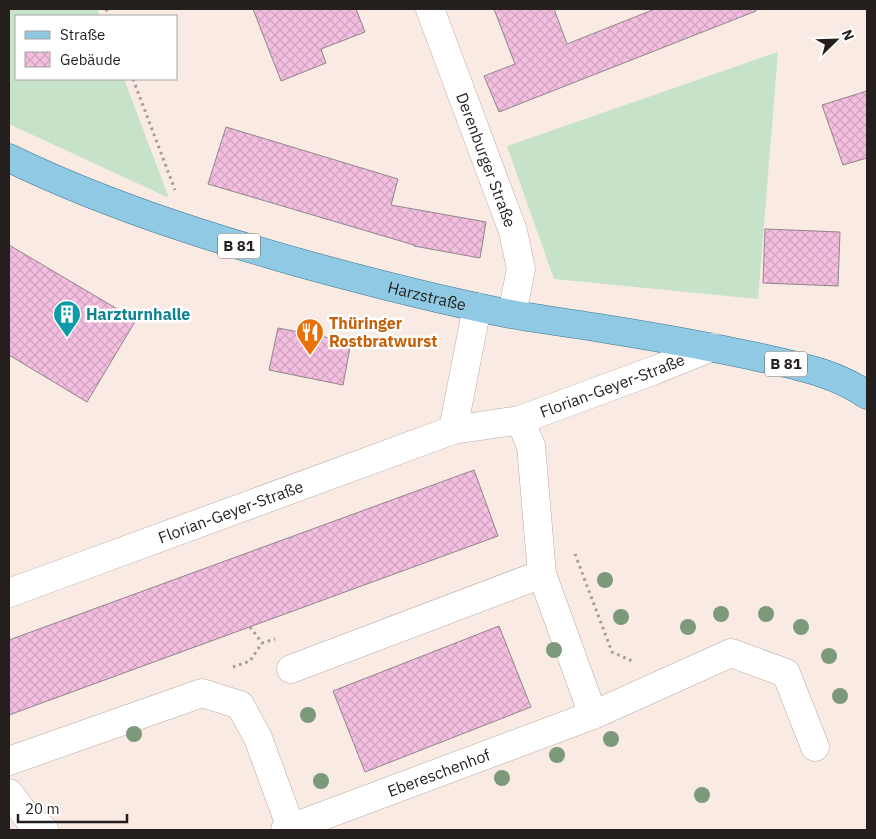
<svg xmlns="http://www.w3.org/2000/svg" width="876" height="839" viewBox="0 0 876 839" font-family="'IBM Plex Sans',sans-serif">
  <defs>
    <pattern id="building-cross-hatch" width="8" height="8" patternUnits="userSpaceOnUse" patternTransform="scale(1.25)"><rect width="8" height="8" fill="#f3bedf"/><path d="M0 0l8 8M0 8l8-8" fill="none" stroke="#d0a3bf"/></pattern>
  </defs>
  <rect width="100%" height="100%" fill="#f9eae4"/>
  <!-- grass -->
  <path fill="#c6e2c8" d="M9,9H97L100,16H16V79H124L169,198L9,124Z
    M778,52L758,299L554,279L507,146Z"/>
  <!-- building -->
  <path fill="url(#building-cross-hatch)" stroke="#91858c" d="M253,9H356L365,32L321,49L326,63L281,81Z
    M494,9H554L567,44L655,9H756V11L499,112L484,76L515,64Z
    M867,91V158L843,165L822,105Z
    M226,127L398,179L391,205L486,222L480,258L414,246V245L208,184Z
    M765,229L840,232L838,286L763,283Z
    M9,245L136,320L87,402L9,355Z
    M278,328L351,342L343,385L269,370Z
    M474,470L498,536L9,715V640Z
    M499,626L531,707L365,772L333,691Z"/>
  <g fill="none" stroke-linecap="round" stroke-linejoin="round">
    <!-- minor casing -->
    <g stroke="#b8aba5" stroke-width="29">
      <g id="minor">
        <path id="s1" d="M430,9L513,231L521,269L512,314"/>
        <path d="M520,420L531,446L542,574L593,715L731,653L786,673L815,747"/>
        <path d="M453,430L477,307"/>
        <path id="s2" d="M9,593L453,430L520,420L655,370L712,347"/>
        <path d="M291,669L542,574"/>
        <path d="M9,761L202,693L240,705L258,738L291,828"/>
        <path d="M9,793L28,818L44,830"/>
        <path id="s3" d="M285,830L593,715"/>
      </g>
    </g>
    <!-- major casing -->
    <g stroke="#397692" stroke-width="29">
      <g id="major">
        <path id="s4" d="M9,158C102,203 201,235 300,263C369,282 439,300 510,314C543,320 578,324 612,330C662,338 712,347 762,358C798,366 836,373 867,395"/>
      </g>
    </g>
    <!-- path -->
    <path stroke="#a59a95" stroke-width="3" stroke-dasharray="2.5 4" stroke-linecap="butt" d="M106,9L109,16
      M133,79L175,190
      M575,554L612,652L632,661
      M250,627L262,643L275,639
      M233,667L250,661L262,643"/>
    <!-- minor -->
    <use href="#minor" stroke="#fff" stroke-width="28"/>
    <!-- major -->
    <use href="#major" stroke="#8fc9e3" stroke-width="28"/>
  </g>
  <!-- trees -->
  <g fill="#7c997b">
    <circle cx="605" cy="580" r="8"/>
    <circle cx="721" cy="614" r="8"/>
    <circle cx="766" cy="614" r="8"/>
    <circle cx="621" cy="617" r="8"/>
    <circle cx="688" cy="627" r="8"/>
    <circle cx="801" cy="627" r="8"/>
    <circle cx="554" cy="650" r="8"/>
    <circle cx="829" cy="656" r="8"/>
    <circle cx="840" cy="696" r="8"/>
    <circle cx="308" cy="715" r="8"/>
    <circle cx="134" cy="734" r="8"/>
    <circle cx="611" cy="739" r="8"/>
    <circle cx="557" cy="755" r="8"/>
    <circle cx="502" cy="778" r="8"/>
    <circle cx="321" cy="781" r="8"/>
    <circle cx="702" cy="795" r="8"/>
  </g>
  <!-- icons -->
  <defs>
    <g id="building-pin" transform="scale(1.4375)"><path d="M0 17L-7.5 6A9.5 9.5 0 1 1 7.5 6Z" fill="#0f9aa8" stroke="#fff"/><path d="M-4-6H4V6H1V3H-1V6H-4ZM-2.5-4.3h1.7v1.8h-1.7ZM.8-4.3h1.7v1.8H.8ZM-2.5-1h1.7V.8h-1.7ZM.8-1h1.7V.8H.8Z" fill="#fff"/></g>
    <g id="restaurant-pin" transform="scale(1.4375)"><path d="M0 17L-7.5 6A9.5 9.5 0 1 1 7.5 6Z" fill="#e8710a" stroke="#fff"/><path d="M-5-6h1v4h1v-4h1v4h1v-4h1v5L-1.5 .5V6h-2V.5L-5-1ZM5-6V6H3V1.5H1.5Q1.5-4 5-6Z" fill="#fff"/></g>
  </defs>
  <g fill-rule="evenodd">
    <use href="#building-pin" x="67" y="314"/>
    <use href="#restaurant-pin" x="310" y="332"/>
  </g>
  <g text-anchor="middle" stroke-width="5" stroke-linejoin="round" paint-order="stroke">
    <!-- shield labels -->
    <g fill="#fff" stroke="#666261" stroke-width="1">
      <rect x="218" y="233.5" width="42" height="25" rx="4"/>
      <rect x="765" y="351.5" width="42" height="25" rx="4"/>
    </g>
    <g font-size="15" font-weight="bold" fill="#241f1d">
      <text x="239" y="251">B 81</text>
      <text x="786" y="369">B 81</text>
    </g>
    <!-- street labels -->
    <g font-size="16" fill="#241f1d" stroke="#fff">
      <text dy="6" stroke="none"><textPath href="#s1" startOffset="161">Derenburger Straße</textPath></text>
      <text dy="6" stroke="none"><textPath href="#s4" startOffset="441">Harzstraße</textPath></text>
      <text dy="6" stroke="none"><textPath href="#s2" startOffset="639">Florian-Geyer-Straße</textPath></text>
      <text dy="6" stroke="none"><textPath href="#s2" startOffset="236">Florian-Geyer-Straße</textPath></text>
      <text dy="6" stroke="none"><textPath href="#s3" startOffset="164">Ebereschenhof</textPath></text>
    </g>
    <!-- culture labels -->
    <g font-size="16" font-weight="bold" fill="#0d838f" stroke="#fff" text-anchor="start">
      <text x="86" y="320">Harzturnhalle</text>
    </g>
    <!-- food labels -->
    <g font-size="16" font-weight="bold" fill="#c56008" stroke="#fff" text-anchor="start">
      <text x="329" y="329">Thüringer<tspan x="329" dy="18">Rostbratwurst</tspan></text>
    </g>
  </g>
  <!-- border -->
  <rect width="876" height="839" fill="none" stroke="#241f1d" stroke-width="20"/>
  <!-- legend -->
  <rect x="15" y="15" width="162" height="65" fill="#ffffff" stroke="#a7a5a5"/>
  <rect x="25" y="31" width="25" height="8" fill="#8fc9e3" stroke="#a7a5a5"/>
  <text x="60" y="40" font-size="15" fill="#241f1d">Straße</text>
  <rect x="25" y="52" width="25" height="15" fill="url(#building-cross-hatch)" stroke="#a7a5a5"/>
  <text x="60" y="65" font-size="15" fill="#241f1d">Gebäude</text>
  <!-- north arrow -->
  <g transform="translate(836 40) rotate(67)" stroke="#ffffff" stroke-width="4" paint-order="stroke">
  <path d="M0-4L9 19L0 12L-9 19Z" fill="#241f1d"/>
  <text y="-8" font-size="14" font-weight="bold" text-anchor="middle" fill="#241f1d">N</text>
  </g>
  <!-- scale -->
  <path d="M18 814v8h109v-8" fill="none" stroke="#241f1d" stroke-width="2.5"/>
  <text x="25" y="814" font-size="15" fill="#241f1d" stroke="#ffffff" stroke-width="4" paint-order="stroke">20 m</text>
</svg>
